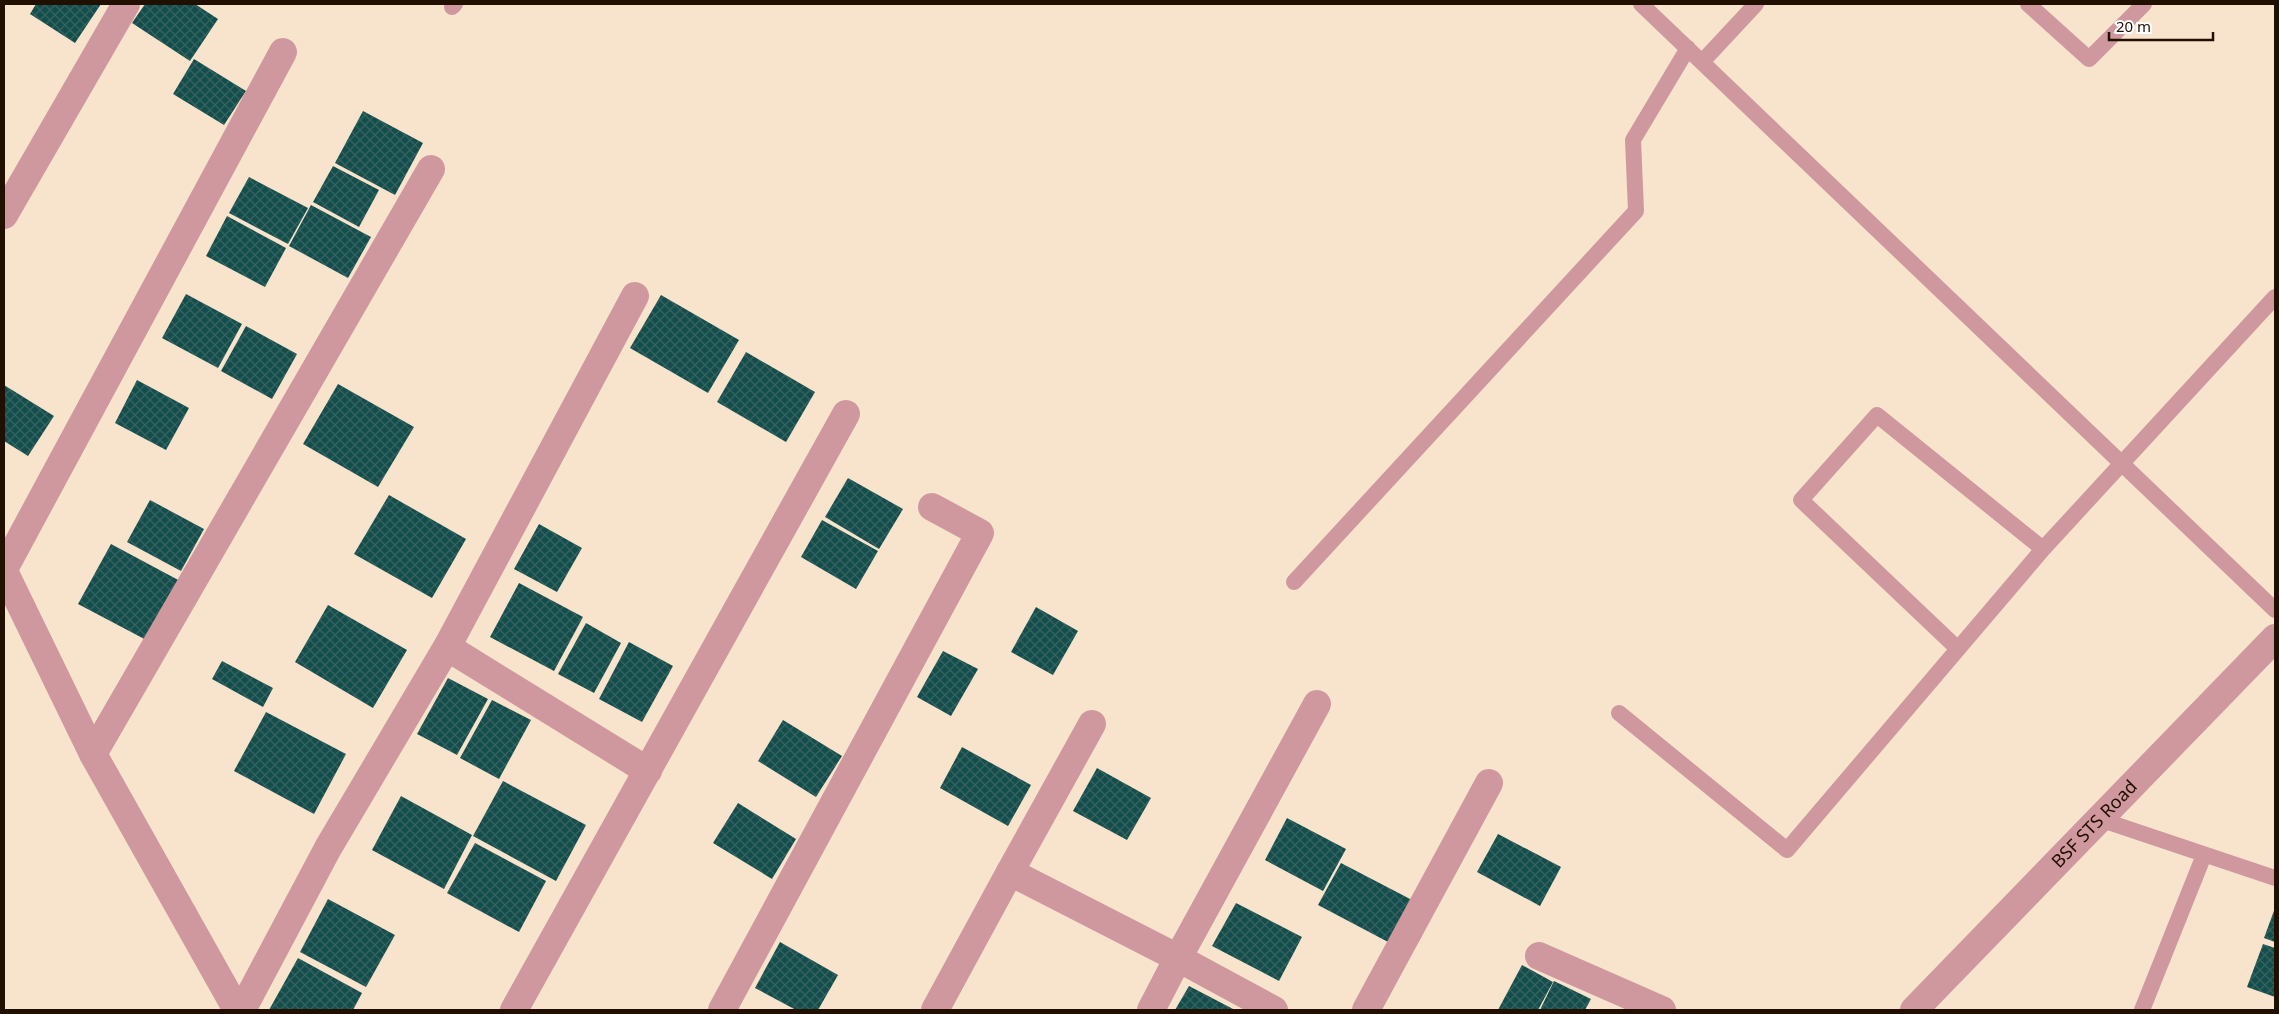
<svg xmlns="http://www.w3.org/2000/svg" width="2279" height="1014" viewBox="0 0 2279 1014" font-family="'Noto Sans',sans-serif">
  <defs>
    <pattern id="building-cross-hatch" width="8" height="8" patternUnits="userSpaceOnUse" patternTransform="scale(1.25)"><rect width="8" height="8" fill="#144e4c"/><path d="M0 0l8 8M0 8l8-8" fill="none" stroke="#366360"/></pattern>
  </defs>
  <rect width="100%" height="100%" fill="#f8e3cc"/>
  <!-- building -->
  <path fill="url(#building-cross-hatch)" d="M36,4H101L75,43L30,14Z
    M145,4H195L218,19L190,61L132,23Z
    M194,59L246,91L224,125L173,94Z
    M363,111L423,143L395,195L335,163Z
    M333,166L379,190L359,227L313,202Z
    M249,177L308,208L288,244L229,213Z
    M311,205L371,237L348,278L289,246Z
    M227,216L286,248L265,287L206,256Z
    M186,294L242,324L218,368L162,338Z
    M661,295L739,340L708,393L630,348Z
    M246,326L297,354L272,399L221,371Z
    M746,352L815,392L786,442L717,402Z
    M137,380L189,408L166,450L115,423Z
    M338,384L414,427L378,487L303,444Z
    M4,385L54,416L28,456L4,441Z
    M848,478L903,509L879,549L825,517Z
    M389,495L466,539L432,598L354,554Z
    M150,500L204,529L181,571L127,542Z
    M822,520L878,551L856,589L801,557Z
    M539,524L582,548L557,592L514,569Z
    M111,544L182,582L150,642L78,604Z
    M519,583L583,617L554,671L490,637Z
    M328,605L407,650L373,708L295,662Z
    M1036,607L1078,631L1053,675L1011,652Z
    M586,623L621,643L594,693L558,674Z
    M629,642L673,666L642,722L599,699Z
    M943,651L978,669L951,716L917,697Z
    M222,661L273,688L263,707L212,679Z
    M448,678L488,699L457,755L417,734Z
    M492,700L531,720L499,779L460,758Z
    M266,712L346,754L314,814L234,771Z
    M783,720L842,756L816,797L758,761Z
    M962,747L1031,785L1008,826L940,788Z
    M1097,768L1151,798L1127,840L1073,811Z
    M503,781L586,825L556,881L473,836Z
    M401,796L472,835L444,889L372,850Z
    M738,803L796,839L772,879L713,843Z
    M1287,818L1346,849L1323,891L1265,860Z
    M1498,834L1561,867L1540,906L1477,872Z
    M475,843L546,881L519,932L447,893Z
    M1341,863L1412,900L1390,943L1318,905Z
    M328,899L395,935L366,987L300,952Z
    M1236,903L1302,937L1279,981L1212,946Z
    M2275,908V942L2264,938Z
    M780,942L838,975L818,1010H796L755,988Z
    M2263,944L2275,948V997L2247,987Z
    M298,958L362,993L353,1010H269Z
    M1522,965L1553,982L1538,1010H1498Z
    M1554,981L1591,999L1585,1010H1540Z
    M1189,986L1235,1010H1175Z"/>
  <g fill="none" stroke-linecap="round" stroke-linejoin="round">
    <!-- lane -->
    <path stroke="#cf989e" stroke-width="16" d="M1641,4L2275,610
      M2028,4L2089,59L2144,4
      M452,7L455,4
      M1702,62L1756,4
      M1294,582L1636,211L1633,140L1688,48
      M1958,649L1801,500L1877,415L2043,549
      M1619,713L1787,850L2043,549L2275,297
      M2099,819L2275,878
      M2142,1010L2204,855"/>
    <!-- street -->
    <g stroke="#cf989e" stroke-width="28">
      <path d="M4,215L126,4"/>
      <path d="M4,569L283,52"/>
      <path d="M4,571L93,754L237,1010"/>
      <path d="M447,647L635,296"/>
      <path d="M93,754L431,169"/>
      <path d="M1010,872L1092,724"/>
      <path d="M1539,956L1662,1010"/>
      <path d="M242,1010L328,848L447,647L648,771"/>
      <path d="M514,1010L846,414"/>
      <path d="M722,1010L980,533L932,507"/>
      <path d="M935,1010L1010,872L1178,958L1317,704"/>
      <path d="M1151,1010L1178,958L1274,1010"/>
      <path d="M1366,1010L1489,783"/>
      <path id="s1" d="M1914,1010L2275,638"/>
    </g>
  </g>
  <g text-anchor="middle" stroke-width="5" stroke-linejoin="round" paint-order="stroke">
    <!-- street labels -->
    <g font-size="18" fill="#211000" stroke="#fff">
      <text dy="6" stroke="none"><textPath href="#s1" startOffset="259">BSF STS Road</textPath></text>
    </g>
  </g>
  <!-- border -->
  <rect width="2279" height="1014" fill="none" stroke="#211000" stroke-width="10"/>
  <!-- scale -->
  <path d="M2109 32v8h104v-8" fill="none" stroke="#211000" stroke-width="2.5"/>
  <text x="2116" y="32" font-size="15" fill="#211000" stroke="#ffffff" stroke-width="4" paint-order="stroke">20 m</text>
</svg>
